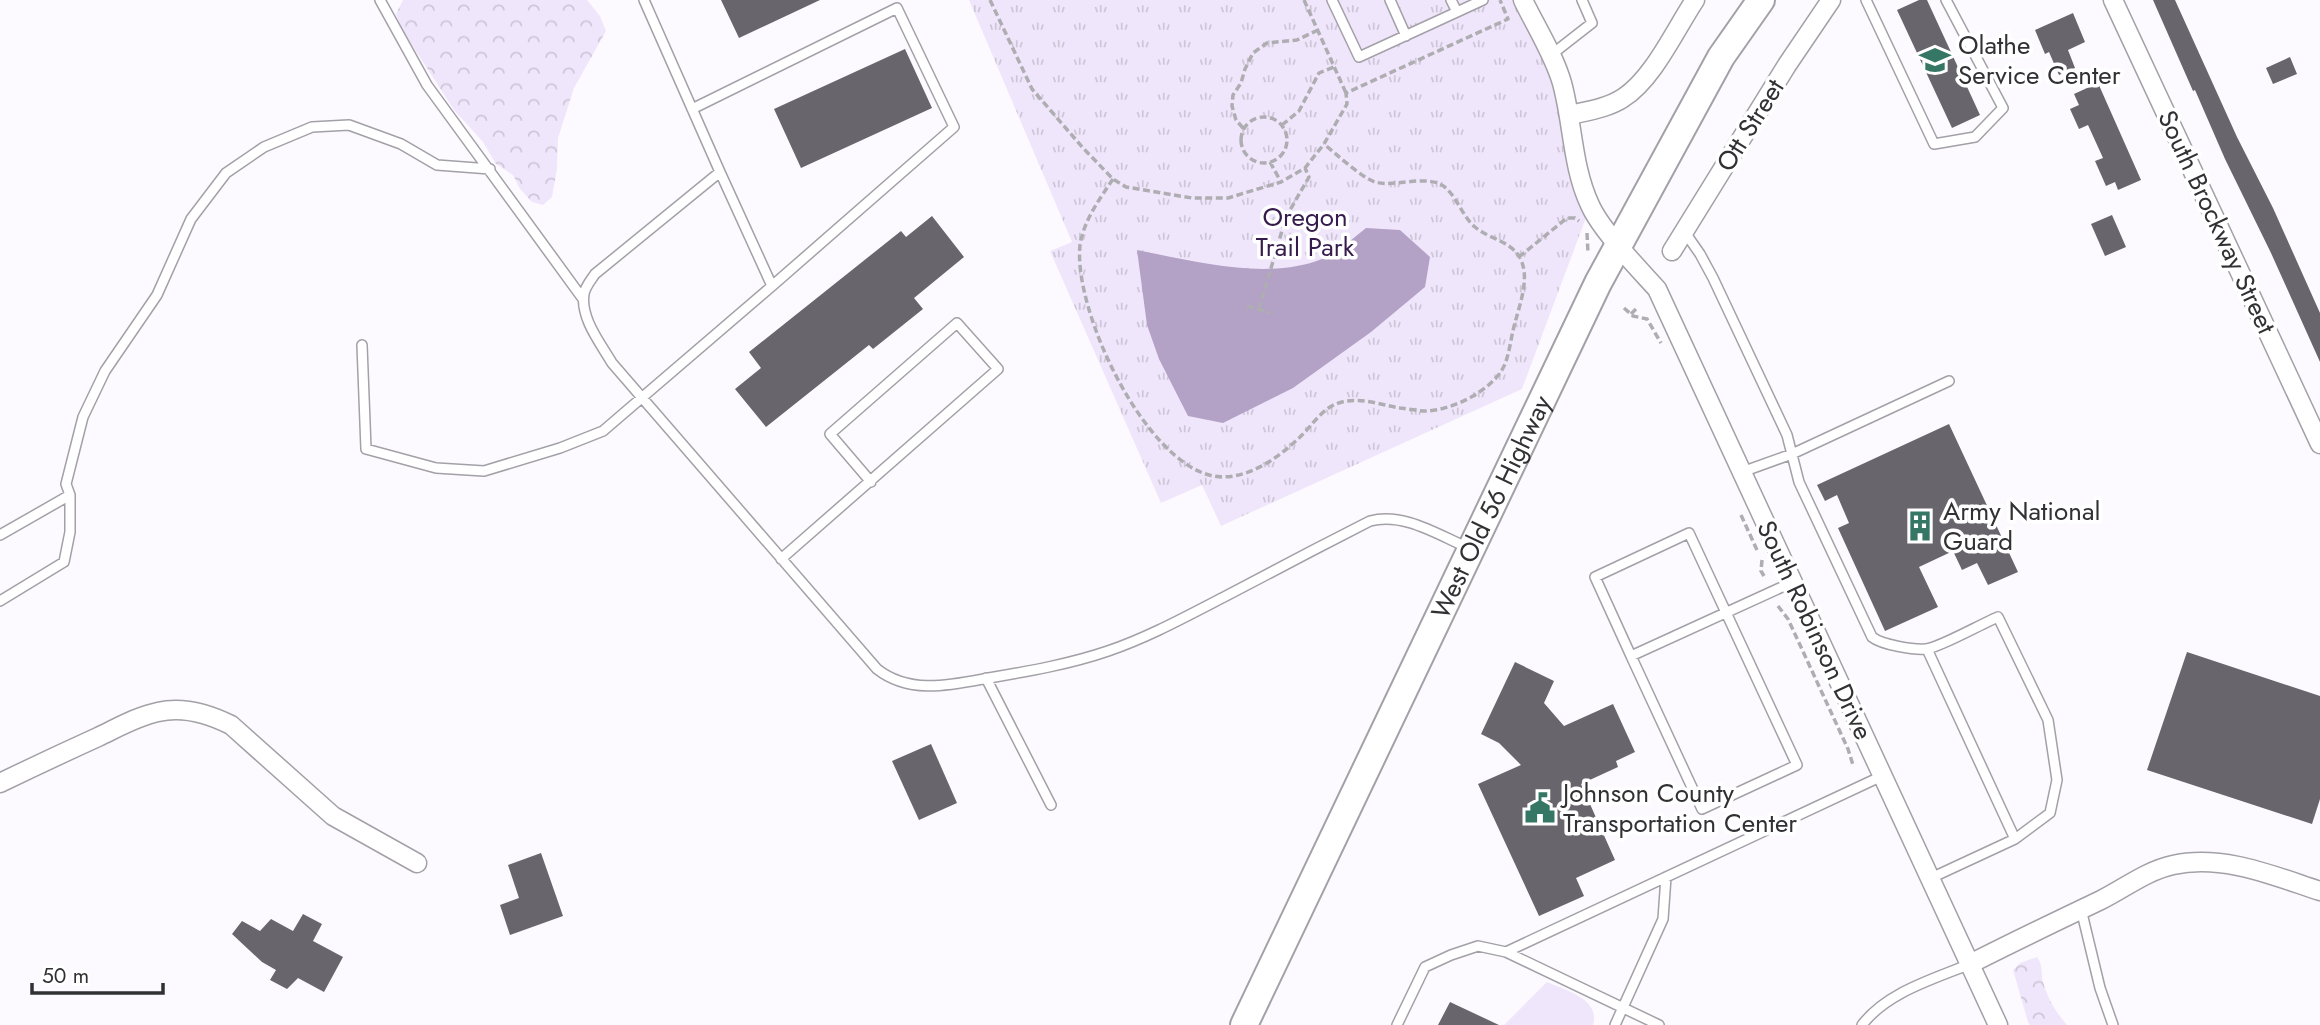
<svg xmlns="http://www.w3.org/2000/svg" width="2320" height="1025" viewBox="0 0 2320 1025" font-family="Jost,sans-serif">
  <defs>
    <pattern id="forest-crowns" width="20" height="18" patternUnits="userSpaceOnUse" patternTransform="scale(1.75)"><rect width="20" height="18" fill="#f0e6fb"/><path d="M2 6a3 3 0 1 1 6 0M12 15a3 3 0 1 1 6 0" fill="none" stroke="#cec6d8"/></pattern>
    <pattern id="park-tufts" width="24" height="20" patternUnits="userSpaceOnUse" patternTransform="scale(1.75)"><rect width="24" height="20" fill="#f0e6fb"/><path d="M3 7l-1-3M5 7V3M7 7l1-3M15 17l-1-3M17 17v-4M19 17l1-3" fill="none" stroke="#cec6d8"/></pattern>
  </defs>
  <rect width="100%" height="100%" fill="#fcfaff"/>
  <!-- green -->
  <path fill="#f0e6fb" d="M1547,982C1565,990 1601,999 1593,1025H1504Z"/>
  <!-- forest -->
  <path fill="url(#forest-crowns)" d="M403,0H587L600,16L606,31L574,88L558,138L557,169L552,197L543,205L532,202L520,189L513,175L496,164L483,142L454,110L401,28L396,14Z
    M2037,957C2044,966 2040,975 2044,985C2049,1001 2056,1012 2067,1025H2030L2028,1022L2013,970L2020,963Z"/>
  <!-- park -->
  <path fill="url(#park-tufts)" d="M969,0H1523L1561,80L1590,207L1522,389L1221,526L1202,485L1161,503L1050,251L1072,242Z"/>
  <!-- water -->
  <path fill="#b3a1c6" d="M1366,228L1400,230L1430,257L1425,287L1371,332L1293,388L1223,423L1188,416L1159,359L1147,325L1137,250C1194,261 1267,281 1322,259C1338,253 1353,238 1366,228Z"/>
  <!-- building -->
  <path fill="#68656c" d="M721,0H820L739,38Z
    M1919,0H1927L1980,115L1952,128L1897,10Z
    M2153,0H2175L2237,137L2273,208L2320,313V362L2271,253L2225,159L2195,90L2193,91Z
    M2073,13L2085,42L2068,50L2075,68L2059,75L2049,52L2045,54L2035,30Z
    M905,49L932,108L801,168L774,109Z
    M2290,57L2297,74L2273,84L2266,68Z
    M2098,83L2141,180L2118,190L2115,182L2106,186L2095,161L2103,158L2088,125L2079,129L2070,109L2079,105L2074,94Z
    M2112,215L2126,247L2105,256L2091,224Z
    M932,216L964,257L914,298L923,309L873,349L869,345L766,427L735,389L761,368L749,352L901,231L906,237Z
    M1949,424L2018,572L1988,585L1977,563L1962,570L1953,551L1919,567L1938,607L1885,631L1838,528L1849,523L1837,495L1825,501L1817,485Z
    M2187,652L2320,696V799L2312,824L2147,770Z
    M1515,662L1554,681L1544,703L1564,726L1613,704L1635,752L1616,761L1618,767L1581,784L1615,860L1576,878L1584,896L1539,916L1478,784L1521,765L1499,743L1481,734Z
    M931,744L957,803L919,820L892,761Z
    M541,853L563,916L510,935L500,905L519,898L508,865Z
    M303,914L322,924L313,941L343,957L324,992L298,978L287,989L270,980L276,970L262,962L232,934L242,921L260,931L271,919L293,931Z
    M1450,1002L1499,1025H1438Z"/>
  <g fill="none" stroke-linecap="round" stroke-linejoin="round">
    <!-- service casing -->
    <g stroke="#a3a0a7" stroke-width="12">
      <path id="service" d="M380,0L427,85L583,299
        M644,0L720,172L595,274C591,280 585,287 584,294C580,318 601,344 612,363L877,669C910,695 951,685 989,678C1030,671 1070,664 1108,651C1149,637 1187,616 1224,597C1273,571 1321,546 1370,521C1404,512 1438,535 1469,548
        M1332,0L1359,57L1457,12
        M1390,0L1406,36
        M1451,0L1457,12L1483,0
        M1866,0L1934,144L1975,137L2003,108L1946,0
        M1551,55L1592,23L1582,0
        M692,109L897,8L954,127L772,286
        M1684,231L1700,254L1713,278L1787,435L1799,482L1872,637C1882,645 1914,650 1926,649C1939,648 1983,623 1998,617L2048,720L2057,780L2050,813L2015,839L1931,878
        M362,345L366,449L436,468L484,471L560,448L603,431L772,286L720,172
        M1742,472L1792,454L1949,381
        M0,535L70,495
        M781,559L998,369L957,323L830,434L871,482
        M0,601L64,562L70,532V495L66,484L83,417L105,371L157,295L191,219L226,173L264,147L312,127L349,125L401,144L437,165L490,169
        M1927,649L2015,839
        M1631,656L1595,577L1689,533L1797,765L1702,809L1631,656L1793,582
        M986,678L1051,805
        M2081,909L2100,988L2113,1025
        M1506,952L1882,776
        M1397,1025L1425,967L1451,955L1478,946L1506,952L1659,1025
        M1615,1025L1663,919L1666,877
        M1862,1025C1887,992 1934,979 1970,964"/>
    </g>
    <!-- minor casing -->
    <g stroke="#a3a0a7" stroke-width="21">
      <path id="minor" d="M1523,0C1536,27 1554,55 1562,83C1573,123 1572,167 1590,205C1601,230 1638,268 1657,289L1998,1025
        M2113,0L2320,444
        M1570,115C1587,111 1608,108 1623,98C1653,79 1675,30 1695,0
        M1672,251L1787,65L1831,0
        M0,783C33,767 65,752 98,737C117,728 138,716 158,712C183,706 209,714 231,725L333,816L417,863
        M1970,964C2013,942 2057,921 2101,900C2125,888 2146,871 2173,865C2223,854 2274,876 2320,891"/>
    </g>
    <!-- secondary casing -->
    <g stroke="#a3a0a7" stroke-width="30">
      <g id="secondary">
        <path id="s1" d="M1244,1025L1598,283L1721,57L1761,0"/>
      </g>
    </g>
    <!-- path -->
    <path stroke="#aeadb1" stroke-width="3.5" stroke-dasharray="7 3.5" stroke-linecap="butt" d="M990,0L1032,89L1083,148L1113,179L1126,187L1192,198H1228L1281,182L1305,168L1324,144L1347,104L1346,93L1508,19L1500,0
      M1304,0L1346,93
      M1241 140a23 23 0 1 1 46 0a23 23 0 1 1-46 0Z
      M1282,125L1299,111L1319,73L1334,67
      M1243,128L1236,120L1232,106L1233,95L1241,83L1245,69L1253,53L1267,43L1297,40L1318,30
      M1270,162L1281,182
      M1113,179C1099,200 1084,220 1080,245C1073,310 1144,462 1213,476C1246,482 1280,457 1302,435C1314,423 1324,406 1342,402C1361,397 1381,405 1400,408C1408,409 1418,411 1426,411C1453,410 1494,390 1505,364C1510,351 1511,336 1515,323C1520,303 1531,276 1519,256C1508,240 1489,239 1475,227C1463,217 1458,200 1447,189C1430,172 1396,188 1375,182C1362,178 1335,153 1324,144
      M1587,233L1588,253
      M1519,257L1567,218H1575L1579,221
      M1247,306L1271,313
      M1624,308L1633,316L1647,319L1661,343
      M1259,309L1286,217L1309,177L1305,168
      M1631,314L1638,307
      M1741,515L1757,550
      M1762,560L1761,571L1764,576
      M1778,606L1788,619L1848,749L1853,765"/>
    <!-- service -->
    <use href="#service" stroke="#fff" stroke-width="9"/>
    <!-- minor -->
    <use href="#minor" stroke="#fff" stroke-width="18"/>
    <!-- secondary -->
    <use href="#secondary" stroke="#fff" stroke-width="26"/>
  </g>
  <!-- icons -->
  <defs>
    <g id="school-bare" transform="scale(2.415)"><path d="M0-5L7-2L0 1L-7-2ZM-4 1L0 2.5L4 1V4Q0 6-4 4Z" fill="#357665" stroke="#fff" stroke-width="2.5" paint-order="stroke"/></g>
    <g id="building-bare" transform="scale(2.415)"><path d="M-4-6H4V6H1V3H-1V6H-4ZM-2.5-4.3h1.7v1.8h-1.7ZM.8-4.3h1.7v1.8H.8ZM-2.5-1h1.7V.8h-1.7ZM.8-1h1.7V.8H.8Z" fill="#357665" stroke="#fff" stroke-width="2.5" paint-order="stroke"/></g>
    <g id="civic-bare" transform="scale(2.415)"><path d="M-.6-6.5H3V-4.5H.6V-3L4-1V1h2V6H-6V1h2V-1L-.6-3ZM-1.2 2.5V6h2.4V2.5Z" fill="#357665" stroke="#fff" stroke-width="2.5" paint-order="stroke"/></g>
  </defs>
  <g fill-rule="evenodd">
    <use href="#school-bare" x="1935" y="60"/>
    <use href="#building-bare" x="1920" y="526"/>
    <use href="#civic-bare" x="1540" y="808"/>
  </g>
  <g text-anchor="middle" stroke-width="7" stroke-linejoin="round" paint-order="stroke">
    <!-- poi labels -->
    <g font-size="26" fill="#313033" stroke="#fff" text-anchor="start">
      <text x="1958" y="54">Olathe<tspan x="1958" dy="30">Service Center</tspan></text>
      <text x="1943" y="520">Army National<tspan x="1943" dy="30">Guard</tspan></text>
      <text x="1563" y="802">Johnson County<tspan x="1563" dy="30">Transportation Center</tspan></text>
    </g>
    <!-- street labels -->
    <g font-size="26" fill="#313033" stroke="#fff">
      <text transform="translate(1750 125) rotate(-58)" y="9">Ott Street</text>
      <text transform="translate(2217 222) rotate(65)" y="9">South Brockway Street</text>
      <text dy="9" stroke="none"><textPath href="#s1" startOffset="574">West Old 56 Highway</textPath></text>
      <text transform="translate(1815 630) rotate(65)" y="9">South Robinson Drive</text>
    </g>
    <!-- park labels -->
    <g font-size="26" fill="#361c4c" stroke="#fff">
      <text x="1305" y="226">Oregon<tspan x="1305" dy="30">Trail Park</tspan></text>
    </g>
  </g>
  <!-- scale -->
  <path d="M32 983v10h131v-10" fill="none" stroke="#313033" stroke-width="3.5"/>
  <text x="42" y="983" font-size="21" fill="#313033" stroke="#ffffff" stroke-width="5" paint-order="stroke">50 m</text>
</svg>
